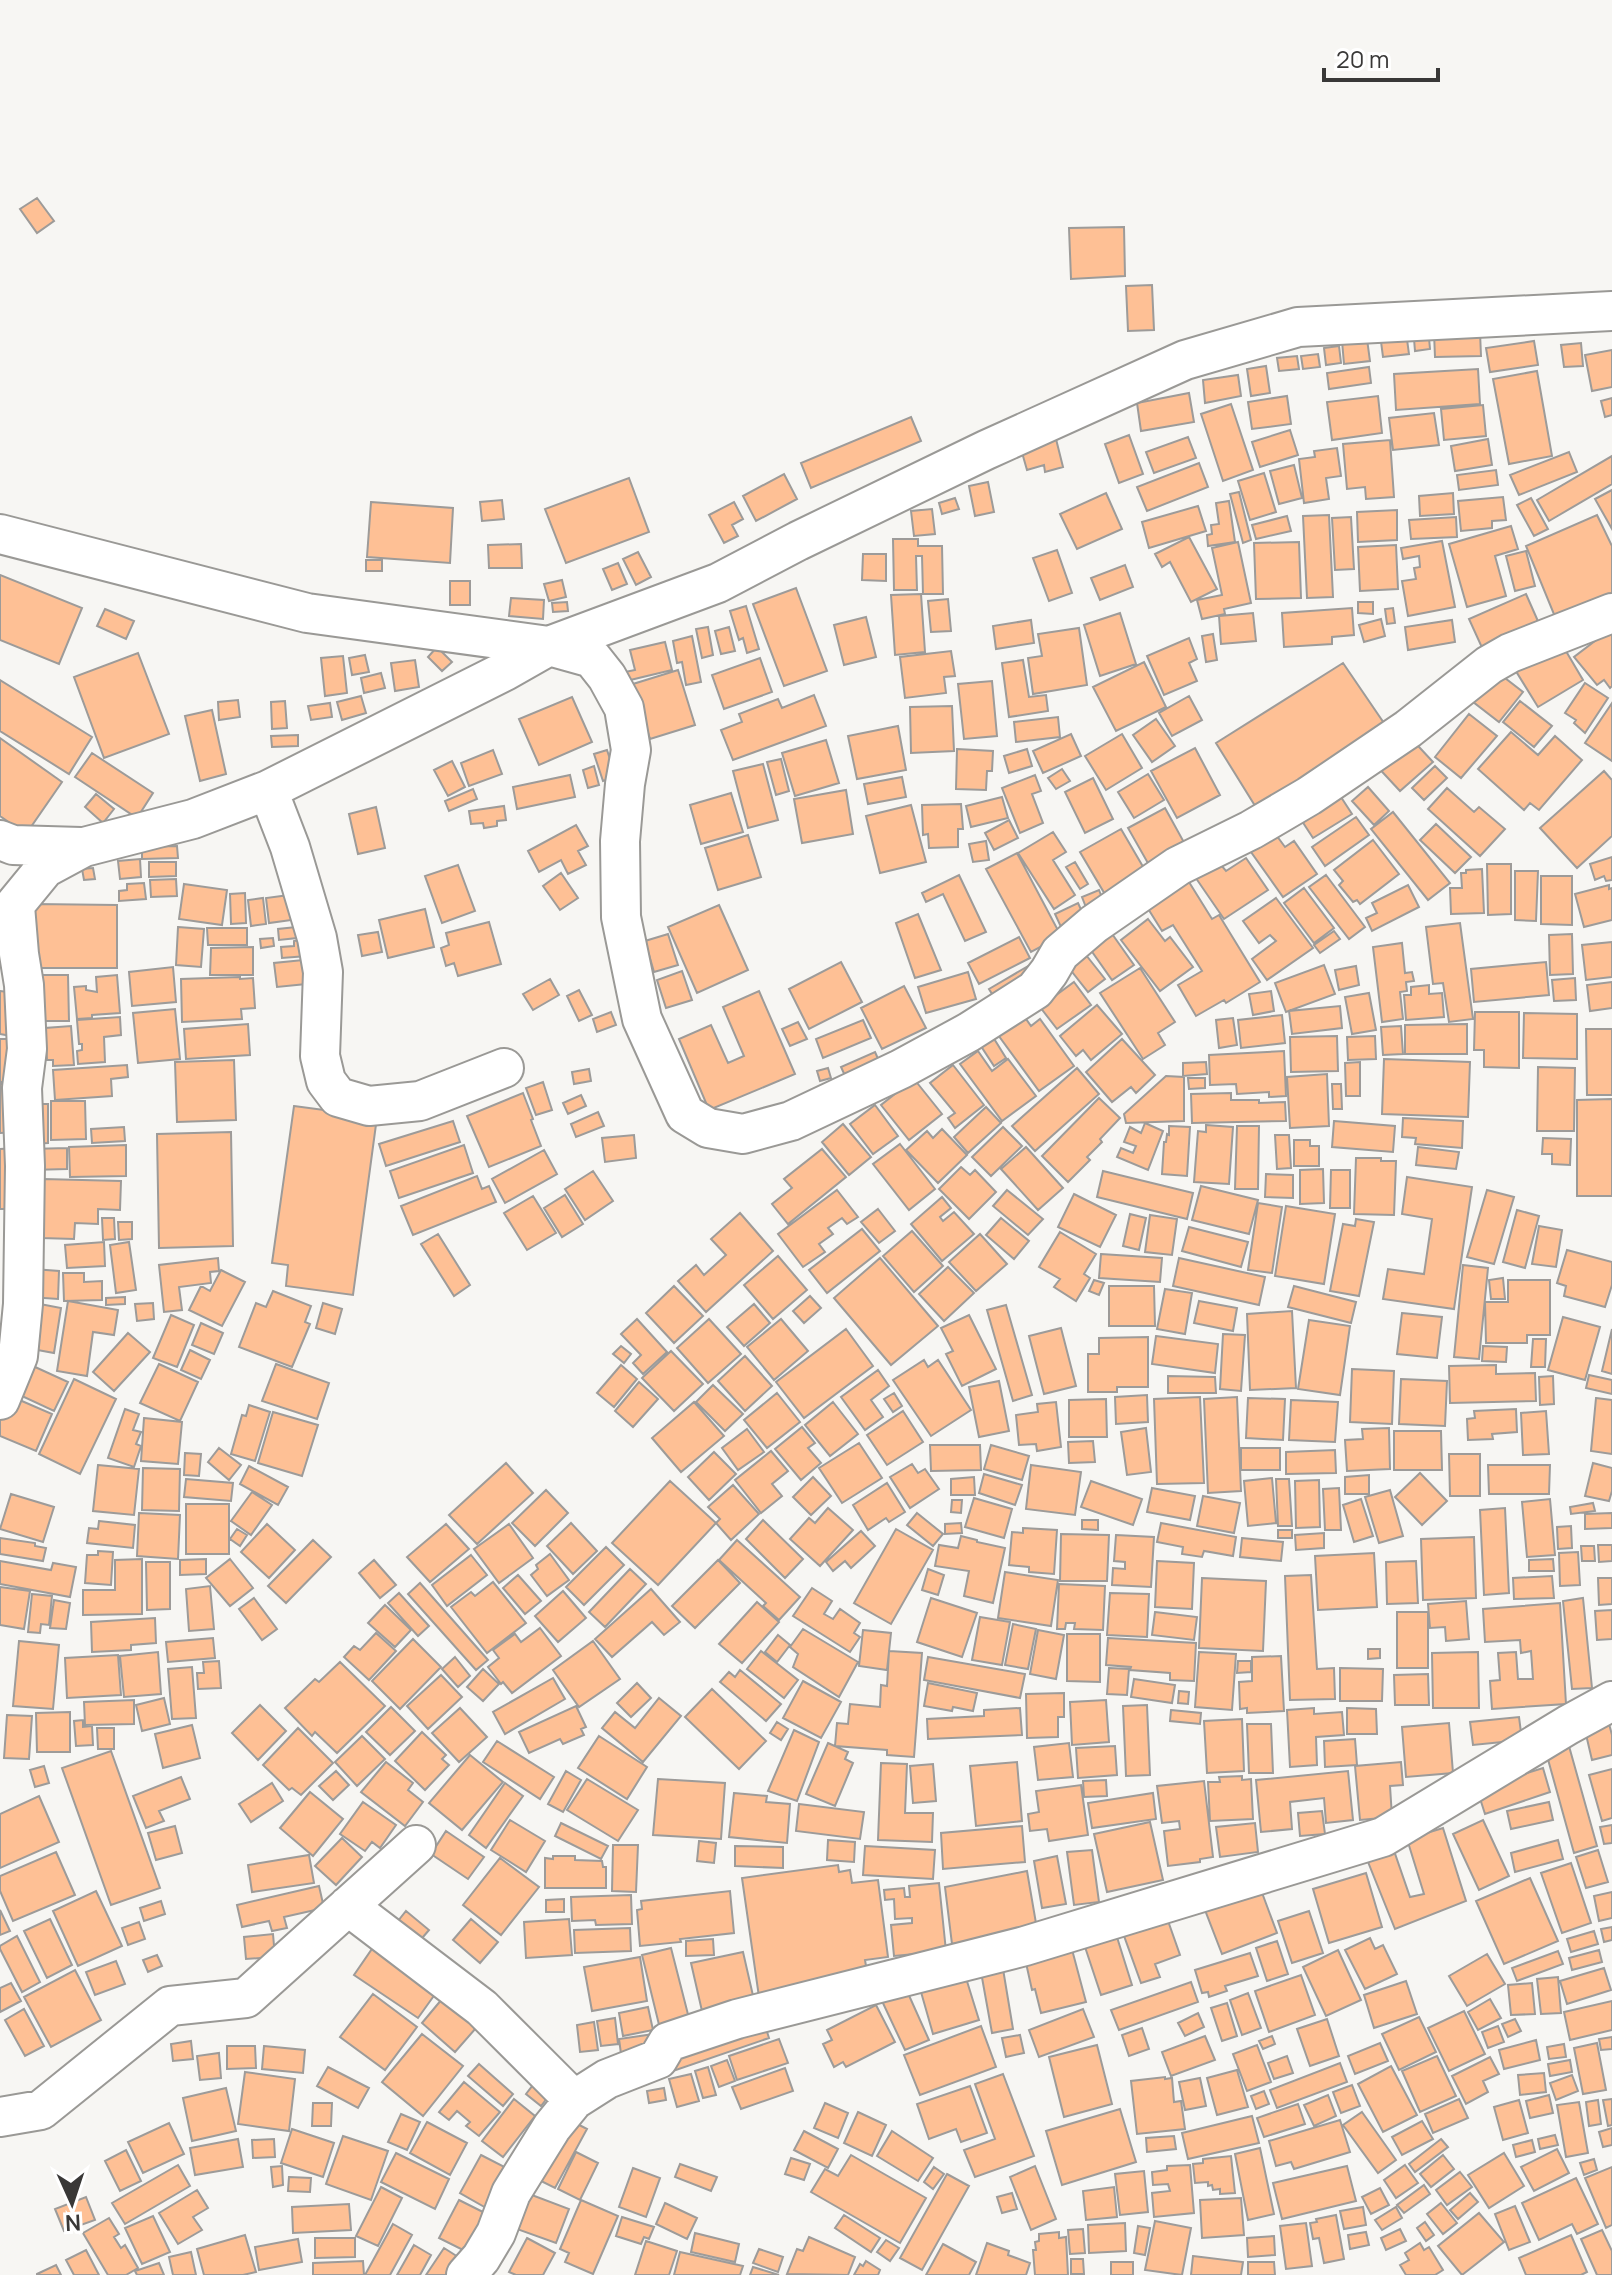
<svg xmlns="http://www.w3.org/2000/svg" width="1612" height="2275" viewBox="0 0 1612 2275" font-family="Manrope,sans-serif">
  <rect width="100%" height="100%" fill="#f7f6f3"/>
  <!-- building -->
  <path fill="#fec095" stroke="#9d9b99" stroke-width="2" d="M37,198L54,221L37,233L20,209Z
    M1124,227L1125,276L1071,279L1069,228Z
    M1152,285L1154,330L1128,331L1126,286Z
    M1406,332L1409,354L1383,357L1380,334Z
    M1480,332L1481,356L1435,357L1434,333Z
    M1429,338L1430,349L1415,351L1414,339Z
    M1367,339L1370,361L1344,364L1342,341Z
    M1534,341L1538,365L1490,372L1486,348Z
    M1581,343L1583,366L1564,367L1561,345Z
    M1339,346L1341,363L1326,365L1324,348Z
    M1612,350V387L1592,391L1585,355Z
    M1318,354L1320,367L1303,369L1301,356Z
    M1297,356L1299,369L1279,371L1277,358Z
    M1266,366L1270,393L1251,396L1247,369Z
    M1369,367L1371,383L1329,389L1327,373Z
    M1478,369L1480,404L1396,410L1394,374Z
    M1537,371L1552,456L1509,464L1493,379Z
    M1238,375L1241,396L1205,403L1203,380Z
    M1189,393L1194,422L1141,431L1137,403Z
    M1287,396L1291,424L1252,429L1248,402Z
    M1378,396L1382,433L1332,440L1327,402Z
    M1612,398V415L1605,417L1601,401Z
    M1231,404L1253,470L1223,481L1201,414Z
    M1483,405L1486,436L1444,440L1441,409Z
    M1434,413L1439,445L1393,450L1389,418Z
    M911,417L921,441L811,488L801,463Z
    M1290,430L1298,455L1260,467L1252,442Z
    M1129,435L1143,474L1119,483L1105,444Z
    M1188,437L1196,458L1154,473L1146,452Z
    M1056,439L1063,467L1045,472L1044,465L1027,470L1021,449Z
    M1488,439L1492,465L1455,471L1451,446Z
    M1390,440L1394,497L1366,499L1365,487L1347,489L1343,444Z
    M1337,448L1341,476L1326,478L1329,499L1304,503L1299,459L1315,457L1314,451Z
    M1569,452L1577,472L1519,495L1510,475Z
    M1612,456V484L1549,521L1537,500Z
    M1199,463L1208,487L1147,511L1137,487Z
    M1294,465L1302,498L1279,504L1270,471Z
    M1496,470L1498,485L1459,490L1457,475Z
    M1264,473L1276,512L1250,520L1238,481Z
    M784,474L797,499L756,521L743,496Z
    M629,478L649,532L566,563L545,509Z
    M988,482L994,512L975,516L969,486Z
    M1612,490V529L1595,499Z
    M1239,492L1251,540L1243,543L1230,494Z
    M1106,493L1122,529L1077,549L1060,514Z
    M1453,493L1454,514L1420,516L1419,496Z
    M1503,497L1506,520L1492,521V528L1461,531L1458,501Z
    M955,498L959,509L942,514L939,503Z
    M1531,498L1548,529L1534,536L1517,505Z
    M502,500L504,519L482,521L480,502Z
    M1229,501L1235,542L1208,546L1207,535L1212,534L1211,525L1219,524L1216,503Z
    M371,502L453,508L450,563L367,557Z
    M734,502L743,519L732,525L738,536L724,543L709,515Z
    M1198,506L1206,531L1149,548L1142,522Z
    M932,509L935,534L914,536L911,511Z
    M1397,510V540L1358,542L1357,512Z
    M1329,515L1333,597L1307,598L1303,516Z
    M1597,515L1612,546V605L1560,629L1526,546Z
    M1287,516L1291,531L1256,539L1252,525Z
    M1351,517L1354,569L1335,570L1332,518Z
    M1456,517L1457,537L1411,539L1409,520Z
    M1511,526L1518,549L1495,556L1506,596L1467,607L1449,544Z
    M1189,537L1217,589L1191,602L1170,562L1162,567L1155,554Z
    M893,539H918V546H942L943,594H923L922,556H916L917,590H894Z
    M1442,541L1455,607L1408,616L1402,581L1416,579L1414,568L1420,567L1419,556L1403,559L1401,548Z
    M1238,542L1251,603L1224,609L1225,614L1202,619L1197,600L1222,595L1212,548Z
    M1299,542L1301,598L1256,599L1254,543Z
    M521,544L522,568H489L488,545Z
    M1396,545L1398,589L1360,591L1358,547Z
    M1057,550L1072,593L1049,601L1033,558Z
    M1526,551L1535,586L1515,591L1506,556Z
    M638,552L651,577L636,585L623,559Z
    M863,554H886V581L862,580Z
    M366,560H382V571H366Z
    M618,563L627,584L612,590L603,569Z
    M1125,565L1133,587L1100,600L1091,578Z
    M0,575L82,608L59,664L0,640Z
    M562,580L566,597L549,601L544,584Z
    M450,581H470V605H450Z
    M796,588L827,671L784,686L753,604Z
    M921,594L925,652L895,655L891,595Z
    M1526,594L1541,628L1484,652L1469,619Z
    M511,598L544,600L543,619L509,616Z
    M948,599L951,631L931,632L928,601Z
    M567,602L568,611L553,612L552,603Z
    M1358,602H1373V614L1358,613Z
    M746,606L759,649L747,653L743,638L739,640L730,611Z
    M1352,608L1354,635L1332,637V644L1284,647L1282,613Z
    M1393,608L1395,623L1387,624L1385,609Z
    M105,609L134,621L126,639L97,626Z
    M1120,613L1136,664L1100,676L1084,625Z
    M1253,613L1256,641L1221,644L1219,616Z
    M866,617L876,657L844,665L834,625Z
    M1381,619L1385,636L1364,642L1359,625Z
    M1031,620L1034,643L996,649L993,626Z
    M1452,620L1455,642L1408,650L1405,627Z
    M708,627L713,655L702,658L696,629Z
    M729,627L735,651L721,654L715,631Z
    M1079,628L1087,685L1033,694L1028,658L1042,656L1038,634Z
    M1612,628V686L1610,688L1604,680L1597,685L1574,657Z
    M1213,634L1217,660L1206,662L1202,636Z
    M692,636L701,682L686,685L682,662L677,663L673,641Z
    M1189,638L1197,659L1189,663L1197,681L1164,695L1147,656Z
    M1560,641L1583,680L1538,707L1514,668Z
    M665,642L672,670L622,682L620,673L635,670L630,650Z
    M437,647L452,662L442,671L428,657Z
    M951,651L955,676L944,677L946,693L905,698L900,657Z
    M138,653L169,734L104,758L74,677Z
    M365,655L369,672L352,675L349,658Z
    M343,656L347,693L325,696L321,658Z
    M760,658L772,692L724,709L712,675Z
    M415,660L419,687L395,691L391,663Z
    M1023,660L1029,697L1046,695L1048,711L1009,717L1002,663Z
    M1144,662L1166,707L1116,731L1093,687Z
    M1343,663L1388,729L1262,817L1216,743Z
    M1492,668L1523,692L1499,722L1468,698Z
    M678,670L695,725L650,739L633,684Z
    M381,673L385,688L364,693L361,678Z
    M0,680L92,737L69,774L0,731Z
    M992,681L997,736L964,739L958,684Z
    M1585,683L1608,698L1585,733L1574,723L1576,720L1565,713Z
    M814,695L826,726L733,760L721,730L742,722L739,714L778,699L782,708Z
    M361,696L366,713L342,720L337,702Z
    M1189,696L1202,720L1172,736L1159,713Z
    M572,697L592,742L539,765L519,719Z
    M238,700L240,717L219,720L218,702Z
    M285,701L287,728L272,729L271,702Z
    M1520,701L1552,726L1534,747L1503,722Z
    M330,703L332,717L311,720L308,706Z
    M1612,703V761L1585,743Z
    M952,706L954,751L911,753L910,707Z
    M212,710L226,774L200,781L185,716Z
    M1469,714L1497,736L1461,778L1435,757Z
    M1058,717L1060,737L1016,742L1014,722Z
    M1156,719L1175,746L1152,762L1133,735Z
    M898,726L906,770L857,779L848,736Z
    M1511,732L1538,755L1555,736L1582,760L1539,810L1530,803L1524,810L1478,769Z
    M1071,734L1081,756L1043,773L1033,751Z
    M1122,734L1142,768L1106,790L1085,756Z
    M1407,734L1433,762L1400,791L1374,763Z
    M298,735V746L272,747L271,736Z
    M0,738L62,782L26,834L0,816Z
    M826,740L839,783L795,796L782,753Z
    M1195,748L1220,795L1177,818L1151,771Z
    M957,749L993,751L992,771H987L986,790L956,789Z
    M1027,749L1032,766L1009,773L1004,756Z
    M493,750L502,774L469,786L461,763Z
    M607,750L616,777L603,781L594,754Z
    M92,753L153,793L137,818L75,777Z
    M781,759L789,791L776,795L767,762Z
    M452,761L465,787L448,796L434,770Z
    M763,764L778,820L748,828L733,771Z
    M594,766L599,785L588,788L583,770Z
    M1435,766L1447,778L1424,800L1412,788Z
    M1062,769L1070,781L1056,789L1048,778Z
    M1604,771L1612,780V836L1577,868L1540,828Z
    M1148,774L1164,800L1134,818L1118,792Z
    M570,775L575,797L517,809L513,787Z
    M1035,775L1041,791L1032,794L1043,823L1020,833L1002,788Z
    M902,777L906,797L868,804L864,784Z
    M1093,778L1113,819L1085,833L1065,792Z
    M1368,787L1389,811L1374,825L1352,801Z
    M1447,788L1474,812L1479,807L1505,829L1480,856L1428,809Z
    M473,789L477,799L449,811L445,801Z
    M846,790L853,834L802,843L794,799Z
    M731,793L743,832L701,844L690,805Z
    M96,794L114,809L103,823L85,807Z
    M1339,794L1352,814L1313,838L1300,818Z
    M1002,797L1008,818L971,827L966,806Z
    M961,804L963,829H958V847L929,848L928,834L923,835L922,805Z
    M911,805L926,862L880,873L866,816Z
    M504,806L506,820L497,821V826L484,828L483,823L471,824L469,811Z
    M376,807L385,848L358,854L349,814Z
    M1165,808L1186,846L1149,865L1128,828Z
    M1393,812L1450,883L1428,900L1371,829Z
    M1356,817L1369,835L1325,866L1312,847Z
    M1009,820L1018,838L994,850L985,833Z
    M1436,824L1471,857L1455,873L1420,840Z
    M576,825L588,846L578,851L586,865L568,874L561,860L539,872L528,851Z
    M1271,828L1285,847L1294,841L1317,874L1283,897L1246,845Z
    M1121,829L1149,877L1109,901L1080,852Z
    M1053,832L1066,852L1053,860L1075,895L1054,909L1018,853Z
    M748,835L761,877L718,890L705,848Z
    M1373,840L1399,874L1360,904L1357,900L1353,902L1339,885L1343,881L1334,870Z
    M986,841L989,860L973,862L969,844Z
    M177,846L178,858L142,859V847Z
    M1017,853L1061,936L1031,952L986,869Z
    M1612,857V880L1606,881L1604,876L1595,880L1590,864Z
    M1246,858L1268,890L1224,919L1191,871L1216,859L1226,871Z
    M140,859L141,877L120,879L118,861Z
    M149,862H176V876L149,877Z
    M1075,862L1088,884L1080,889L1066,867Z
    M1487,864H1511V914L1488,915Z
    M458,865L475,911L442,923L425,876Z
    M93,868L95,879L84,880L82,869Z
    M1482,869L1484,913L1451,914L1450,888H1462L1461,873H1466V870Z
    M1515,871H1538L1536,921L1515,920Z
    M561,873L578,898L560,910L543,886Z
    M1184,874L1212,919L1219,915L1260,982L1226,1003L1224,1000L1196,1016L1178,985L1202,971L1173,925L1162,931L1142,899Z
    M959,875L986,932L965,941L943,894L926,902L922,893Z
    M1326,875L1365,927L1349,939L1309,887Z
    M1541,876H1572V925L1541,924Z
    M176,879L177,896L151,897L150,880Z
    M144,883L146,899L119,901V891L127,890V884Z
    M184,884L227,890L222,925L179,919Z
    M1408,885L1419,907L1372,931L1366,918L1377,913L1372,903Z
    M1609,885V889L1612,888V920L1584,927L1575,894Z
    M1304,888L1334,928L1314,943L1284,903Z
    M1099,890L1106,908L1089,915L1082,897Z
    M245,893L246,923L231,924L230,894Z
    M297,894L299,919L269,923L266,898Z
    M263,898L266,924L251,926L248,900Z
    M1276,898L1313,948L1267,980L1252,959L1276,941L1270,935L1259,943L1243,921Z
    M1078,903L1084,916L1061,927L1055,914Z
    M35,904L117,905V968H35Z
    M719,905L748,970L697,993L668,927Z
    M425,909L434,947L388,958L379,920Z
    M918,914L941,970L915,978L896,923Z
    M1148,919L1165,941L1170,937L1193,967L1160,991L1121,940Z
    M489,922L501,964L458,976L454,963L446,966L441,948L449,945L446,933Z
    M1460,923L1473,1019L1449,1022L1443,983L1433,984L1426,927Z
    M178,927L204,929L201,967L176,965Z
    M296,927L297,938L279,940L278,929Z
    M207,928H247V945H208Z
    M1110,931L1134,965L1112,980L1088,946Z
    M1334,931L1340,939L1320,953L1314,945Z
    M378,932L382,952L362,956L358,935Z
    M668,934L678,965L654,972L645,941Z
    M1572,934L1573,974L1550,975L1549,935Z
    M1019,937L1030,958L979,984L968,963Z
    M273,938L274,946L261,948L260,939Z
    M306,939L307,956L282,958L281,947L294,946V941Z
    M1612,942V977L1586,980L1582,945Z
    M1402,943L1405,973L1412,972L1414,981L1406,982L1407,991L1400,992L1403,1019L1382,1022L1373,947Z
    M253,947V975H210L211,948Z
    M1086,955L1105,979L1088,992L1069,968Z
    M313,959L316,983L277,987L274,963Z
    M841,962L862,1002L809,1029L789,989Z
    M1035,962L997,1002L989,989Z
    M1546,962L1549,995L1474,1002L1471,969Z
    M1324,965L1335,994L1286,1012L1275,983Z
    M1356,966L1359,985L1339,990L1335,970Z
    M173,967L176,1002L132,1006L129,972Z
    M1140,968L1175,1022L1158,1033L1165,1045L1143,1059L1100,993Z
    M682,971L692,1000L666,1008L657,980Z
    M968,972L976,999L926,1013L918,987Z
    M42,975H68L69,1021H43Z
    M117,975L120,1013L92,1015V1018L77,1019L74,987L86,986V990L97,992L96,977Z
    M240,977V979L253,978L255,1008L241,1009L242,1019L182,1022L181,979Z
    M1575,978L1576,1000L1554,1001L1552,980Z
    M550,979L559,995L533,1010L523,994Z
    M1074,982L1091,1005L1057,1029L1040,1007Z
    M1612,982V1008L1590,1011L1587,985Z
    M1429,985V994L1442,993L1444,1017L1406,1020L1404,995H1411V987Z
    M904,986L926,1028L882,1049L861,1008Z
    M579,990L592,1015L579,1021L567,996Z
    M0,991L16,993L11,1036L0,1034Z
    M759,991L795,1074L709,1110L679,1039L711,1025L728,1063L744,1056L723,1007Z
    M1271,991L1274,1011L1253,1015L1249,994Z
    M1369,993L1376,1030L1352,1034L1345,997Z
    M1097,1005L1122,1034L1091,1060L1083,1050L1076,1056L1060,1036Z
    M1340,1006L1342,1028L1292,1034L1289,1011Z
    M175,1009L180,1059L138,1063L133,1013Z
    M1019,1009L1031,1026L1040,1019L1074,1066L1039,1091L993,1028Z
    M611,1012L616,1025L597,1032L593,1019Z
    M1475,1012H1519V1068L1484,1067V1050H1474Z
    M1524,1013L1577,1014V1059L1523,1058Z
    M1282,1015L1285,1043L1241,1048L1238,1020Z
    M120,1017L121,1035L104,1037L105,1062L78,1064L77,1051L82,1050V1044H79L77,1020Z
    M1233,1018L1237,1045L1219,1048L1216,1020Z
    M863,1020L871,1038L823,1058L816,1039Z
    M798,1022L807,1039L790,1046L782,1029Z
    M248,1024L250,1055L186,1059L184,1029Z
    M1467,1024V1054H1405V1025Z
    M71,1026L74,1065L53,1066V1060H47L45,1028Z
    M1401,1026L1403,1054L1383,1055L1381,1027Z
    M988,1029L1006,1058L994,1066L975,1037Z
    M1586,1029H1612V1095H1587Z
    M1337,1036L1338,1071L1291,1072L1290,1037Z
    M1375,1036L1376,1059L1348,1060L1347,1037Z
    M0,1039H17V1082H0Z
    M1122,1039L1155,1075L1136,1093L1131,1087L1112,1102L1086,1072Z
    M978,1051L992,1071L1008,1059L1036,1096L1002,1121L960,1064Z
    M1284,1051L1286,1096L1269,1097V1092L1237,1094L1236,1084L1210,1085L1209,1055Z
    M875,1052L884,1072L847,1080L841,1067Z
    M1384,1059L1470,1062L1468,1117L1382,1114Z
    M234,1060L236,1120L177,1122L175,1062Z
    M1206,1062L1207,1074L1183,1076V1063Z
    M1360,1062V1096H1346L1345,1063Z
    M127,1065L128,1077L111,1079L112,1096L55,1100L53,1070Z
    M953,1065L984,1105L955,1128L948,1118L955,1113L930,1083Z
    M1538,1067L1575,1068L1574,1131H1537Z
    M828,1068L831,1078L820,1081L817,1071Z
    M1077,1068L1099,1094L1035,1151L1012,1126Z
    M589,1069L591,1081L574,1084L572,1072Z
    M1327,1074L1329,1126L1290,1128L1287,1077Z
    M1166,1076L1184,1077V1121L1126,1123L1124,1114Z
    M1188,1078H1205V1088L1189,1089Z
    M914,1079L942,1114L909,1140L881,1105Z
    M543,1082L552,1110L536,1115L526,1088Z
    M0,1084H16L17,1132L0,1133Z
    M1332,1084H1341L1342,1109H1333Z
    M523,1093L533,1119L531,1120L541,1146L489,1167L467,1116Z
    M1231,1093V1100H1259V1103L1285,1102L1286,1121L1192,1123L1191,1094Z
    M581,1095L586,1106L568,1114L563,1103Z
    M1099,1098L1120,1118L1100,1139L1102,1142L1087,1157L1090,1160L1068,1182L1042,1156Z
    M1612,1099V1196H1577V1100Z
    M51,1101H85L86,1139L51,1140Z
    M27,1104H48V1143L28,1144Z
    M875,1105L898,1136L873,1154L850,1124Z
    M294,1106L377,1117L353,1295L286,1286L288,1265L272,1263Z
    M986,1107L1001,1123L968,1153L954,1137Z
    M598,1112L604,1126L576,1137L571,1124Z
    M1403,1118L1463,1121L1462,1148L1415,1144L1416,1138L1402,1137Z
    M453,1121L460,1142L386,1166L379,1144Z
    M1334,1121L1395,1126L1393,1152L1332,1147Z
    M1145,1123L1163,1131L1148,1170L1117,1157L1121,1148L1133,1153L1136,1146L1124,1142L1130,1127L1141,1133Z
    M843,1124L871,1157L849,1175L822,1142Z
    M1206,1125L1233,1127L1229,1184L1194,1182L1198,1131L1206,1132Z
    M1169,1126L1190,1127L1187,1176L1162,1174L1164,1142H1166L1167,1134L1169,1135Z
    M1237,1126H1259L1258,1189H1235Z
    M124,1127L125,1141L92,1143L91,1129Z
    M1003,1127L1022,1146L991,1176L972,1157Z
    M942,1129L967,1155L938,1183L906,1150L927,1131L933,1138Z
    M231,1132L233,1246L159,1248L157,1134Z
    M634,1135L636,1158L605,1162L602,1138Z
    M1275,1135H1289L1291,1168L1277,1169Z
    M1543,1138L1571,1139L1570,1165L1552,1164V1154H1542Z
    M1294,1140H1310V1146H1319V1166H1294Z
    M900,1144L935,1189L909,1210L873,1164Z
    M126,1145V1176L70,1177L69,1147Z
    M464,1145L473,1173L399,1198L390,1171Z
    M1026,1147L1063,1188L1038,1210L1001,1169Z
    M1418,1147L1459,1152L1456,1169L1416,1165Z
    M15,1148V1209H0V1149Z
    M67,1148V1169L31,1170L30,1149Z
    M822,1149L846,1177L788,1224L772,1204L792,1188L784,1179Z
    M544,1150L557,1174L505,1203L492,1179Z
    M1356,1158H1381V1161H1396L1394,1215L1354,1214Z
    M961,1167L970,1175L975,1170L996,1192L969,1219L939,1189Z
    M1323,1169L1324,1203L1300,1204V1170Z
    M1331,1170H1350V1208H1330Z
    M593,1171L613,1201L585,1220L565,1189Z
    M1103,1171L1193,1193L1187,1219L1097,1197Z
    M1266,1174L1293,1175V1198L1265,1197Z
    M477,1176L482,1189L489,1186L496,1202L413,1235L401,1206Z
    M1407,1177L1472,1187L1454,1309L1383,1299L1388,1269L1424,1274L1432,1219L1402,1214Z
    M43,1179L121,1181L120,1210L98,1209V1224L75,1223L74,1239L41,1238Z
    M1201,1186L1258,1200L1249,1234L1192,1220Z
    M837,1190L858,1217L847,1224L842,1218L828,1228L833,1234L819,1244L825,1252L803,1267L778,1234Z
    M1007,1190L1043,1219L1028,1235L993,1206Z
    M1487,1190L1514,1197L1494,1264L1467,1257Z
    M1074,1194L1116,1215L1100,1247L1058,1227Z
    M565,1195L583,1224L562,1237L544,1208Z
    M533,1196L556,1233L527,1250L504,1213Z
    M942,1197L951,1208L940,1217L943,1221L954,1212L974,1234L942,1261L911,1224Z
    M1258,1203L1282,1207L1272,1273L1248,1270Z
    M1286,1206L1335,1214L1324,1284L1275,1276Z
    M878,1209L895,1231L879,1243L861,1222Z
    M1517,1210L1539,1216L1525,1268L1503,1262Z
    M740,1213L773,1251L706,1312L678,1281L696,1265L704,1275L726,1255L711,1239Z
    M1130,1214L1146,1218L1139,1250L1123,1246Z
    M1150,1215L1177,1219L1172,1255L1145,1252Z
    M102,1218H114L115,1239L103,1240Z
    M1001,1218L1029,1241L1014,1259L986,1235Z
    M1356,1219L1374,1222L1359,1296L1330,1291L1343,1224L1355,1226Z
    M118,1222H132V1239L119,1240Z
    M1539,1226L1562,1230L1556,1267L1532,1264Z
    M1189,1227L1248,1242L1241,1267L1182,1251Z
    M862,1229L880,1251L827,1293L809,1270Z
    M912,1231L943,1266L914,1292L883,1256Z
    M1060,1232L1096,1254L1084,1274L1090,1278L1076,1301L1054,1287L1060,1279L1039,1267Z
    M438,1234L470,1285L454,1296L421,1244Z
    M980,1234L1007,1264L976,1291L949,1262Z
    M104,1242L105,1266L67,1268L65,1245Z
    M129,1242L136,1290L116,1293L110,1245Z
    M1567,1250L1612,1262V1285L1605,1307L1564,1296L1566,1286L1557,1283Z
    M1101,1254L1162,1258L1160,1282L1099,1278Z
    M778,1256L807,1290L773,1319L744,1285Z
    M218,1258L219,1271L210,1272L211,1283L179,1287L182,1310L164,1312L159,1265Z
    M880,1258L938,1326L891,1365L834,1298Z
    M1179,1258L1265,1277L1259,1305L1173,1286Z
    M1463,1265L1488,1268L1479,1359L1454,1357Z
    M948,1267L974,1293L944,1321L919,1294Z
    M33,1269L59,1271L58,1299L30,1297Z
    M221,1270L245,1282L222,1326L189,1310L201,1286L210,1291Z
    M63,1273H84V1282L102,1281V1300L64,1301Z
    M1503,1278L1505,1299H1491L1489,1280Z
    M1094,1280L1104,1283L1099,1295L1089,1291Z
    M1508,1280H1550V1335H1527V1343H1486L1485,1302H1508Z
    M674,1286L703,1316L674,1343L646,1313Z
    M1109,1286H1154L1155,1326H1109Z
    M1294,1286L1356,1302L1351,1323L1288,1307Z
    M1165,1289L1192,1293L1185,1334L1157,1329Z
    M273,1291L311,1306L305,1322L310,1324L292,1367L239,1347L256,1303L266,1307Z
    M810,1296L821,1308L804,1323L793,1311Z
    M125,1297V1304L106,1305V1298Z
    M68,1301L118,1310L114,1335L93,1332L87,1376L57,1371Z
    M1199,1301L1237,1308L1233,1331L1194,1323Z
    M153,1303L154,1319L137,1321L135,1304Z
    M323,1303L342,1309L335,1334L316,1328Z
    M40,1304L61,1308L54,1353L32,1349Z
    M754,1304L770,1323L744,1346L727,1327Z
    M1006,1305L1032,1395L1013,1401L987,1310Z
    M1292,1311L1296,1388L1250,1390L1247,1314Z
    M1402,1313L1442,1317L1437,1358L1397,1354Z
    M171,1315L194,1325L177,1367L153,1358Z
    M969,1315L996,1369L962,1386L946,1354L953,1351L941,1328Z
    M1563,1317L1600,1327L1585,1380L1548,1370Z
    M637,1319L667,1352L643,1374L633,1363L641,1355L621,1334Z
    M709,1319L741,1354L708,1383L677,1348Z
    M781,1319L808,1351L774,1380L747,1347Z
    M1309,1320L1350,1326L1340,1395L1298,1389Z
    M201,1323L223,1333L214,1354L192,1345Z
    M1061,1328L1076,1386L1044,1394L1029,1336Z
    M846,1329L873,1366L804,1418L776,1382Z
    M1612,1329V1374L1602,1371Z
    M128,1333L150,1352L114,1391L93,1372Z
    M1223,1334L1245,1335L1241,1391L1220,1389Z
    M1156,1336L1218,1344L1215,1373L1152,1364Z
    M1148,1337V1387H1117V1392H1088V1354H1099V1338Z
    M1533,1339H1546L1545,1367H1531Z
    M621,1346L631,1354L624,1363L613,1354Z
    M1483,1346L1507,1347L1506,1362L1482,1361Z
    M190,1350L210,1360L201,1379L181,1370Z
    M671,1351L703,1384L674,1411L642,1378Z
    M745,1356L772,1386L745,1411L718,1381Z
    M924,1360L928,1367L938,1360L971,1410L931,1436L893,1380Z
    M22,1361L68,1382L54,1411L9,1390Z
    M159,1364L198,1382L180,1421L140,1403Z
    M276,1364L329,1383L317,1419L262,1401Z
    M621,1365L637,1379L614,1407L597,1393Z
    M1496,1365V1374L1535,1373L1536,1401L1450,1403L1449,1366Z
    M1352,1369L1394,1371L1392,1424L1350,1422Z
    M878,1370L889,1386L871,1400L883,1417L865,1430L841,1397Z
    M1589,1375L1612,1380V1394L1586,1388Z
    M1168,1376L1215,1377L1216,1393H1168Z
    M1553,1376L1554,1404L1540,1405L1539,1377Z
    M74,1379L116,1399L80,1474L39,1454Z
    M1401,1379L1447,1381L1445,1426L1399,1424Z
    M999,1381L1009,1431L979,1437L969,1387Z
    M639,1382L658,1399L633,1427L615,1411Z
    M713,1385L743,1414L725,1431L696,1402Z
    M777,1393L800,1422L767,1448L744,1420Z
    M894,1393L902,1406L893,1412L884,1399Z
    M8,1395L52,1414L36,1451L0,1436V1414Z
    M1147,1395L1148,1422L1116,1424L1115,1397Z
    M1200,1397L1204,1483L1157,1484L1154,1399Z
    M1237,1397L1241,1491L1208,1493L1204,1399Z
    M1248,1398L1285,1399L1283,1440L1246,1438Z
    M1596,1398L1612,1400V1454L1591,1451Z
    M1106,1399L1107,1437H1069V1400Z
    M1291,1400L1338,1402L1335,1442L1289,1440Z
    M694,1402L724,1436L681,1472L652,1438Z
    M833,1402L858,1434L830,1456L805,1425Z
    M1056,1402L1061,1447L1037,1451L1036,1444L1019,1445L1016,1415L1038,1412L1037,1404Z
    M249,1405L270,1412L255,1461L231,1454L242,1415L246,1416Z
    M125,1409L139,1414L133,1430L141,1432L136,1444L141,1446L134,1467L108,1458Z
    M1516,1409L1517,1432L1492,1434L1493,1439L1468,1440L1467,1419L1475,1418L1474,1411Z
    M903,1411L923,1442L887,1465L867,1435Z
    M1546,1411L1549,1454L1523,1455L1521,1413Z
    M273,1412L318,1425L302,1476L258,1463Z
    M144,1418L182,1422L178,1464L141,1461Z
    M802,1427L815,1443L808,1448L821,1463L801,1480L775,1449Z
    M1146,1428L1151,1472L1127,1475L1121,1432Z
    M1389,1428L1390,1469L1347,1471L1345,1440L1363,1439L1362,1429Z
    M747,1429L764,1452L738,1470L722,1448Z
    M1394,1431H1441L1442,1470H1394Z
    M1093,1441L1095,1462L1069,1463L1068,1442Z
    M859,1443L882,1478L842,1503L819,1468Z
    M930,1445H980L981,1470L931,1471Z
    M991,1445L1029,1456L1022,1480L984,1469Z
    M219,1448L241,1465L229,1480L208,1462Z
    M1241,1448H1280V1470H1241Z
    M1335,1450L1336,1473L1286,1474V1452Z
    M771,1451L788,1471L772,1484L782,1496L761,1513L735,1480Z
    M714,1452L736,1474L709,1500L688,1477Z
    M185,1453L201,1454L199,1476L184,1475Z
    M1449,1454H1480V1496H1450Z
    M506,1463L533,1493L477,1544L449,1515Z
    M1593,1463L1612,1468V1491L1609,1501L1585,1496Z
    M912,1464L918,1473L925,1469L939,1489L910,1508L890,1477Z
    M98,1465L139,1469L134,1515L93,1511Z
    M1031,1465L1081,1472L1075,1515L1026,1509Z
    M1488,1465H1550L1549,1494H1489Z
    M249,1466L288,1487L278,1505L240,1484Z
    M143,1468L180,1469L179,1511L142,1510Z
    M1420,1473L1447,1501L1422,1525L1395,1497Z
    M984,1474L1022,1485L1015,1505L979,1493Z
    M1369,1475V1494H1345V1477Z
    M813,1477L831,1496L811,1515L793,1497Z
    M974,1477L975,1495H951V1479Z
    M1272,1478L1276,1523L1248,1526L1244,1481Z
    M186,1479L233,1483L231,1501L184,1497Z
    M1276,1479H1289L1292,1526H1278Z
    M1319,1480L1320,1527L1296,1528L1295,1481Z
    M670,1481L716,1523L658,1585L612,1543Z
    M1091,1481L1142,1499L1133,1525L1081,1507Z
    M887,1483L905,1512L889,1522L886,1518L868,1530L853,1505Z
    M733,1485L759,1514L731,1540L716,1523L720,1519L708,1507Z
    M1152,1488L1195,1496L1190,1520L1147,1512Z
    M1339,1488L1341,1530H1325L1323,1489Z
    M546,1490L568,1513L535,1546L512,1523Z
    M1390,1490L1403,1536L1379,1543L1365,1497Z
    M252,1492L272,1505L251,1535L231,1521Z
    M11,1494L54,1507L43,1542L0,1529Z
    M1203,1496L1240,1503L1234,1533L1197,1526Z
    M974,1498L1012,1509L1004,1538L965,1527Z
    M1361,1499L1373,1536L1354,1542L1343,1505Z
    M1550,1499L1555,1555L1527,1557L1522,1502Z
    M952,1500H962L961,1513L951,1512Z
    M1593,1503L1595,1511L1571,1514L1570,1507Z
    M186,1504H229V1554H186Z
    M828,1508L853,1530L820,1566L790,1539L809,1518L815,1523Z
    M1505,1508L1509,1593L1484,1595L1480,1510Z
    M139,1513L180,1515L178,1559L137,1556Z
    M917,1513L943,1534L933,1546L907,1525Z
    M1612,1513V1528L1585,1529V1514Z
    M763,1520L803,1559L785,1578L746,1539Z
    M1082,1520H1098V1530L1082,1529Z
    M99,1521L135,1525L133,1548L87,1543L89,1528L98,1529Z
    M571,1523L597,1551L573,1574L547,1546Z
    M961,1523L962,1533L945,1534V1524Z
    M1161,1523L1236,1537L1233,1556L1204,1551L1202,1557L1182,1554L1183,1547L1157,1542Z
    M267,1524L295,1550L269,1578L241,1552Z
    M446,1524L469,1549L430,1582L407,1557Z
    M509,1524L533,1558L499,1583L474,1549Z
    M1571,1526L1572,1548L1558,1549L1557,1527Z
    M1023,1528L1057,1530L1054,1574L1029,1572V1567L1009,1565L1012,1532L1023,1533Z
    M237,1529L247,1535L240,1546L230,1539Z
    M896,1529L933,1550L891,1624L854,1603Z
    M1278,1530H1292V1538H1278Z
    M861,1531L875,1546L851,1568L845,1561L833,1571L826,1562Z
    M1324,1533V1548L1296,1550L1295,1535Z
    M1061,1534L1109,1535L1107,1581H1060Z
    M1116,1535L1154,1537L1151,1587L1112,1585L1113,1568L1125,1569V1562L1114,1561Z
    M961,1536L977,1540V1542L1005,1548L993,1603L964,1596L969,1571L935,1566L939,1545L958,1548Z
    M1474,1537L1476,1598L1423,1600L1421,1539Z
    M0,1538L35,1543V1546L46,1548L43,1561L0,1554Z
    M1242,1538L1283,1542L1281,1561L1240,1557Z
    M313,1540L331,1557L286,1603L268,1586Z
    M737,1540L800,1597L779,1620L763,1606L766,1603L719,1560Z
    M1598,1545H1612V1561L1599,1562Z
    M1581,1546H1594L1595,1561H1582Z
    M606,1547L624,1565L584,1605L566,1587Z
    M98,1551L113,1552L111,1585L85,1583L87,1555H98Z
    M1578,1552L1580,1585L1560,1586L1559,1553Z
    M1374,1553L1377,1607L1318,1610L1315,1556Z
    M550,1554L569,1580L547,1596L531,1575L538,1569L536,1565Z
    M471,1555L487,1575L447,1606L432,1585Z
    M142,1559V1614L83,1615V1590H115V1560Z
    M206,1559V1574L180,1575V1560Z
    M230,1559L253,1588L230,1606L206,1578Z
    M1553,1559L1554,1571H1529V1560Z
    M374,1560L396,1585L380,1598L359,1573Z
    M718,1560L740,1583L695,1628L672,1606Z
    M0,1561L51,1570L53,1563L76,1567L70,1597L0,1584Z
    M1157,1561L1194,1563L1192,1609L1155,1607Z
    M1416,1561L1418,1603L1387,1604L1386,1562Z
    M146,1562H170V1609L147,1610Z
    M630,1569L646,1584L605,1627L589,1612Z
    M928,1569L944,1575L938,1595L922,1590Z
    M1005,1572L1058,1580L1051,1626L998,1618Z
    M518,1575L541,1601L525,1614L503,1588Z
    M1311,1575L1317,1669L1334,1668L1335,1699L1290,1700L1285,1576Z
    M1552,1576L1554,1598L1514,1599L1513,1578Z
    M1202,1578L1266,1581L1263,1651L1199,1648Z
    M1598,1578H1612V1604L1599,1605Z
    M493,1582L526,1623L487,1653L451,1607L471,1592L475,1596Z
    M420,1583L488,1660L476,1670L408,1594Z
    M1059,1584L1105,1586L1103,1630L1074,1629L1075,1623H1066L1065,1629H1057Z
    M210,1586L214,1629L189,1631L186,1589Z
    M0,1587L30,1591L24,1629L0,1625Z
    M812,1588L832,1601L824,1614L833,1619L840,1609L860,1623L854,1633L860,1637L850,1652L793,1616Z
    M651,1589L680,1622L664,1635L652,1622L612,1657L595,1639Z
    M563,1591L586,1618L558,1642L535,1616Z
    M399,1593L429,1626L418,1636L388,1603Z
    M1110,1593L1149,1594L1147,1637L1107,1635Z
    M32,1594L52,1596L49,1625L41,1624L40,1633L28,1632Z
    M254,1598L277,1629L262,1640L239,1609Z
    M931,1598L977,1613L962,1657L917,1642Z
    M1583,1598L1592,1688L1572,1689L1563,1601Z
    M54,1600L70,1603L66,1629L50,1628Z
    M1466,1601L1469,1639L1446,1641L1445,1627L1430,1628L1428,1604Z
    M757,1602L779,1622L742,1663L719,1644Z
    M1560,1603L1566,1704L1492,1709L1490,1681L1500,1680L1498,1653L1516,1652L1518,1679H1533L1531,1651L1521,1653L1520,1640L1485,1642L1483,1609Z
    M385,1605L411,1630L395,1647L368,1623Z
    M1612,1610V1639L1597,1640L1595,1611Z
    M1155,1612L1197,1617L1194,1640L1152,1635Z
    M1397,1612H1428V1668H1397Z
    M980,1617L1010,1622L1002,1665L972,1660Z
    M155,1618L156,1643L131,1645V1650L92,1652L91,1622Z
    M1013,1624L1036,1629L1028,1669L1005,1665Z
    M540,1628L561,1656L512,1693L503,1682L501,1684L488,1667L499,1658L493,1650L515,1634L521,1642Z
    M803,1629L858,1662L839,1697L793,1667L798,1654L790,1647Z
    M863,1630L891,1633L887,1670L859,1666Z
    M1038,1630L1064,1635L1056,1679L1030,1674Z
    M376,1633L396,1651L369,1680L344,1657L354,1646L360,1650Z
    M1067,1634H1100V1682L1067,1681Z
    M778,1635L790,1645L777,1662L765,1652Z
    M213,1638L215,1658L168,1662L166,1642Z
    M1108,1638L1196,1643L1194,1681L1170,1680V1673L1130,1670L1131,1667L1106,1665Z
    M413,1639L441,1667L400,1709L372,1681Z
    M19,1641L59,1645L53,1709L13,1706Z
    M593,1641L620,1679L579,1707L553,1670Z
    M1368,1649H1380V1658L1368,1659Z
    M761,1651L798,1680L784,1698L747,1669Z
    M889,1651L922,1653L914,1757L887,1755V1750L835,1746L837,1723L848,1724L850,1704L880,1707L881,1685L887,1686Z
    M158,1652L161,1694L124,1697L120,1656Z
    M1199,1652L1236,1654L1232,1710L1195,1707Z
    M1478,1652L1479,1708H1433L1432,1653Z
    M118,1655L121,1695L67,1698L65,1658Z
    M1281,1656L1284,1711L1247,1713V1708L1240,1709L1239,1682L1252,1681V1657Z
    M455,1657L470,1676L458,1687L442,1669Z
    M928,1657L1025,1674L1020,1698L924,1680Z
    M219,1661L221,1688L198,1689L197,1673H204L203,1662Z
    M1238,1661H1251V1672L1237,1673Z
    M340,1662L385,1706L337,1753L315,1732L312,1736L285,1708L315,1679L319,1682Z
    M192,1667L196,1718L172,1719L168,1669Z
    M1109,1668L1129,1669L1127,1695L1107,1694Z
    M1340,1668L1383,1669L1382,1701H1340Z
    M483,1669L499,1684L483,1701L467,1687Z
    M740,1670L781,1704L766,1721L720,1682L729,1672L735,1677Z
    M1428,1674L1429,1705H1395L1394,1675Z
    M441,1675L462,1697L428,1729L407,1706Z
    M553,1678L565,1699L505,1734L493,1712Z
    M1134,1679L1175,1685L1172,1703L1131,1697Z
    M803,1681L841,1702L821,1738L783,1718Z
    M637,1683L651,1698L631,1717L617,1703Z
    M928,1683L977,1693L973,1711L953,1707L952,1711L924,1706Z
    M712,1689L766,1741L739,1769L685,1717Z
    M1179,1691L1189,1692L1188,1704L1178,1703Z
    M1064,1693V1717H1058V1737L1027,1738L1026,1694Z
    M164,1698L170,1724L142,1731L136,1705Z
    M659,1698L681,1716L643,1762L602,1728L615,1712L635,1728Z
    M134,1700V1724L85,1725L84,1702Z
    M1106,1700L1109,1742L1072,1745L1070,1702Z
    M260,1705L286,1731L258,1760L232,1733Z
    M1147,1705L1150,1775L1126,1776L1123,1706Z
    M576,1706L586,1727L581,1729L584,1735L563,1744L560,1739L529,1753L519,1732Z
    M391,1707L415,1731L390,1755L366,1732Z
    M460,1708L487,1737L459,1762L432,1733Z
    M1020,1708L1022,1735L928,1739L927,1719L984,1716V1710Z
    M1314,1708V1714L1342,1712L1344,1735L1316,1737L1317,1765L1290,1767L1287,1710Z
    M1347,1708L1376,1709L1377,1734H1347Z
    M1171,1710L1201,1713L1200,1724L1170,1721Z
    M70,1712V1752H37L36,1713Z
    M7,1715L32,1716L29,1759L4,1758Z
    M1519,1717L1522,1740L1473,1745L1470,1722Z
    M1242,1719L1244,1771L1207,1773L1204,1721Z
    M83,1720V1727L92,1726L93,1745L76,1746L74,1721Z
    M1608,1720L1612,1735V1755L1592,1760L1584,1726Z
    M777,1722L788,1729L781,1740L770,1733Z
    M1449,1723L1453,1773L1406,1777L1402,1727Z
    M1247,1724H1271L1273,1773H1249Z
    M192,1725L200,1758L163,1768L155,1734Z
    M97,1728H114V1749H98Z
    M298,1728L333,1763L301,1795L292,1788L289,1790L263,1765Z
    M794,1730L819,1742L797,1801L768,1791Z
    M422,1732L446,1755L442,1759L449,1765L425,1790L395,1761Z
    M362,1736L385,1759L357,1786L335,1762Z
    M599,1736L647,1767L627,1799L578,1768Z
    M1355,1739L1357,1765L1325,1767L1324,1741Z
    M1567,1739L1597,1846L1574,1853L1544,1745Z
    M497,1741L554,1777L540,1799L483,1762Z
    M828,1743L848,1752L845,1759L853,1763L835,1806L806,1794Z
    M1069,1743L1073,1777L1038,1780L1034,1747Z
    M1115,1746L1117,1775L1078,1778L1076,1748Z
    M111,1751L160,1888L111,1905L62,1768Z
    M470,1755L503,1782L462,1830L429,1803Z
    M386,1762L413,1783L408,1790L423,1802L405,1826L361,1792Z
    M1017,1762L1022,1821L976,1826L970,1766Z
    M1401,1762L1403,1785L1390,1786L1392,1817L1360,1820L1355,1766Z
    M881,1763L907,1764L905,1813H933L932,1842L878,1840Z
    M933,1764L936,1801L913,1803L910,1766Z
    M44,1766L49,1783L35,1787L30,1770Z
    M1543,1768L1550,1792L1485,1814L1477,1789Z
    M1612,1769V1818L1602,1821L1589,1775Z
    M336,1771L349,1785L333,1800L319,1786Z
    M566,1771L581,1780L563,1812L548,1804Z
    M1348,1771L1353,1820L1326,1823L1324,1798L1290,1802L1292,1829L1261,1832L1256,1780Z
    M1242,1776V1780L1251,1779L1253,1819L1210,1821L1208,1782H1220L1219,1777Z
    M181,1777L190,1799L159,1811L164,1821L146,1828L133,1796Z
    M587,1779L638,1810L618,1841L567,1810Z
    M658,1779L725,1783L721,1839L653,1835Z
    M1106,1780L1107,1796L1084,1797L1083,1781Z
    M1204,1781L1213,1857L1200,1859V1862L1168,1866L1164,1831L1180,1829L1179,1821L1162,1823L1157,1786Z
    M272,1783L283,1801L251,1822L239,1804Z
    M505,1783L523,1796L486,1848L469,1835Z
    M1081,1785L1088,1835L1049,1841L1047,1829L1030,1831L1028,1814L1039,1812L1036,1791Z
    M310,1792L343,1819L313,1856L280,1828Z
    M734,1793L767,1796L766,1802L790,1804L787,1843L729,1837Z
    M1153,1793L1156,1819L1092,1828L1088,1803Z
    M39,1796L59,1842L0,1868V1814Z
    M363,1802L396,1825L380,1848L372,1842L365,1851L340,1834Z
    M1549,1802L1553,1820L1511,1829L1507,1811Z
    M799,1804L864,1812L860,1839L796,1831Z
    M1322,1811L1325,1834L1300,1836L1298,1813Z
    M510,1820L545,1841L526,1872L491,1850Z
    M1483,1820L1509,1876L1479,1890L1453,1834Z
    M1150,1822L1163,1880L1107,1892L1094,1834Z
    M561,1823L608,1846L601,1859L555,1836Z
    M1255,1823L1258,1852L1220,1857L1216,1827Z
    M1612,1825V1843L1604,1844L1600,1827Z
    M175,1826L182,1853L156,1860L148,1833Z
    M1022,1826L1025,1862L943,1869L941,1833Z
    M1443,1828L1466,1901L1395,1929L1364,1852L1392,1845L1410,1897L1424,1894L1407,1839Z
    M446,1831L484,1857L468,1879L431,1854Z
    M342,1838L362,1857L336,1885L315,1866Z
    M828,1840L855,1842L854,1862L827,1860Z
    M1558,1840L1563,1859L1515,1872L1511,1853Z
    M699,1841L716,1843L714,1863L697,1861Z
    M613,1845H638L636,1892L612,1891Z
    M735,1846L783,1847V1868L735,1866Z
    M865,1846L935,1850L933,1879L863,1875Z
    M1092,1850L1099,1902L1074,1905L1067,1852Z
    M1598,1850L1608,1882L1586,1888L1576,1857Z
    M56,1852L75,1895L13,1921L0,1891V1876Z
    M309,1855L314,1883L252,1892L248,1865Z
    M553,1856H575V1860L602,1861L603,1867H606V1888H545V1858L553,1859Z
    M1057,1856L1066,1904L1042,1908L1034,1861Z
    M500,1858L539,1887L501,1935L463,1905Z
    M1571,1863L1591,1923L1562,1933L1541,1873Z
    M838,1865L839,1872L850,1870L852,1883L878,1880L888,1957L865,1960L867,1972L759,1997L742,1878Z
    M1027,1871L1037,1929L952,1944L945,1887Z
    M1366,1873L1382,1927L1329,1943L1313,1889Z
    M1530,1878L1558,1941L1504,1964L1476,1901Z
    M939,1883L946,1951L894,1956L891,1925L912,1923V1918L895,1919L894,1899L885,1900L884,1890L904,1888L905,1897H910L909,1886Z
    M319,1886L324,1908L284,1917L287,1928L272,1931L269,1921L242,1927L237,1905Z
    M1261,1890L1277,1933L1222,1954L1205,1910Z
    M96,1891L122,1946L78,1966L53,1911Z
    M730,1891L734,1933L680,1939L681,1942L640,1946L637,1910L642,1909L641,1901Z
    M1612,1892V1918L1599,1921L1594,1896Z
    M631,1895L632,1924L596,1925L595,1920L572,1921L571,1897Z
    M564,1899V1912H546V1900Z
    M161,1901L165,1914L144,1921L140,1908Z
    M0,1910L10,1931L0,1935Z
    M406,1911L429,1930L417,1944L394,1926Z
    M1309,1911L1323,1953L1292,1963L1278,1921Z
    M1167,1918L1180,1955L1155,1964L1160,1977L1141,1983L1123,1933Z
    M50,1919L72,1965L47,1978L24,1931Z
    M471,1919L498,1942L480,1963L453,1940Z
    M569,1919L572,1955L526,1958L524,1922Z
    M139,1922L145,1939L128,1945L122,1928Z
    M1612,1927V1940L1604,1942L1601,1929Z
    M630,1928L631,1951L575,1953L574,1930Z
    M1594,1931L1598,1944L1571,1952L1567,1939Z
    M273,1934L275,1957L246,1959L244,1937Z
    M1116,1934L1132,1985L1101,1995L1084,1944Z
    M17,1936L40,1982L22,1992L0,1949V1946Z
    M1370,1938L1375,1949L1383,1945L1397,1974L1365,1989L1345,1950Z
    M713,1939L714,1955L686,1956V1941Z
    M1277,1941L1288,1974L1267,1981L1256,1948Z
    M1070,1942L1086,2002L1041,2013L1035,1989L1032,1990L1024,1954Z
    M374,1946L438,1990L418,2018L354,1975Z
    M671,1948L692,2030L662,2037L642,1955Z
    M1338,1950L1361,2000L1326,2016L1303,1967Z
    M1599,1950L1602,1962L1572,1970L1569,1958Z
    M1558,1951L1563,1964L1517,1981L1512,1968Z
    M743,1952L754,2000L702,2011L691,1963Z
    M1250,1953L1258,1976L1225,1986L1227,1991L1209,1997L1208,1992L1202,1993L1195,1970Z
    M1487,1954L1505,1984L1467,2006L1449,1976Z
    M157,1955L162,1966L148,1972L143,1960Z
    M640,1957L647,2001L592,2011L584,1967Z
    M116,1961L125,1984L95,1995L86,1972Z
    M1604,1968L1611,1990L1567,2004L1560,1981Z
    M1003,1969L1013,2029L992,2033L981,1972Z
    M75,1970L101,2020L51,2047L24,1997Z
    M1301,1975L1315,2015L1269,2032L1255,1991Z
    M1558,1977L1561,2013L1541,2014L1537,1979Z
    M966,1978L979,2020L933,2034L921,1992Z
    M1406,1981L1417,2014L1374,2028L1364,1995Z
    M1191,1982L1198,2002L1119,2030L1111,2010Z
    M11,1983L21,2001L0,2012V1988Z
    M1532,1983L1535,2014L1511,2015L1508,1985Z
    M907,1991L929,2040L905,2050L882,2001Z
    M1248,1993L1261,2028L1242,2035L1230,2000Z
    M373,1994L417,2027L385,2070L340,2037Z
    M442,1999L476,2028L455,2052L422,2023Z
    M1490,1999L1501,2018L1478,2030L1468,2012Z
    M1612,2001V2030L1570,2040L1564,2012Z
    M1227,2003L1237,2036L1222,2041L1211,2008Z
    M876,2005L895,2042L846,2067L843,2062L834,2067L823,2044L832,2040L827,2030Z
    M648,2007L653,2030L623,2036L619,2013Z
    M24,2009L44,2046L25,2056L5,2020Z
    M1083,2009L1094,2037L1039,2057L1029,2030Z
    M1464,2011L1485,2054L1449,2071L1428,2028Z
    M1198,2013L1204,2027L1185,2036L1178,2023Z
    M762,2016L769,2038L673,2071L665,2048Z
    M1419,2017L1436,2052L1399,2070L1382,2034Z
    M615,2018L618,2044L601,2046L597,2021Z
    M1327,2019L1339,2056L1310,2066L1297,2029Z
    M1515,2019L1521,2031L1508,2037L1502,2024Z
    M594,2022L598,2050L580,2052L577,2025Z
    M981,2026L996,2067L920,2095L904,2055Z
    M1498,2026L1504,2042L1488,2048L1482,2032Z
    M1142,2028L1149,2049L1129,2056L1122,2035Z
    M422,2034L463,2066L423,2116L382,2082Z
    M654,2034L658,2056L622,2061L619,2039Z
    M1020,2035L1024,2053L1006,2057L1002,2038Z
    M1205,2036L1215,2060L1171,2076L1162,2052Z
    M1272,2036L1275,2044L1263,2049L1259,2041Z
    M1612,2037V2049L1601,2050L1599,2039Z
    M779,2039L788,2063L737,2080L729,2056Z
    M1536,2040L1540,2060L1504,2069L1499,2050Z
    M191,2041L193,2059L173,2061L171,2044Z
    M1380,2043L1388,2061L1355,2074L1348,2056Z
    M1597,2043L1606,2090L1583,2094L1574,2048Z
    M1564,2044L1566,2057L1549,2059L1547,2047Z
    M1097,2045L1112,2104L1064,2117L1049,2057Z
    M1257,2045L1271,2082L1247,2091L1233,2054Z
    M227,2046H255L256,2068L227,2069Z
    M264,2046L305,2050L303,2073L262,2069Z
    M219,2053L221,2078L200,2080L197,2056Z
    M1287,2056L1293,2073L1274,2079L1268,2063Z
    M1437,2056L1456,2096L1420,2112L1402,2071Z
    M1490,2057L1499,2074L1483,2081L1488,2092L1466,2104L1452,2076Z
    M727,2060L735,2081L719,2087L711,2066Z
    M1570,2060L1572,2072L1550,2076L1548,2064Z
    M1340,2063L1347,2082L1277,2108L1270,2090Z
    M479,2064L513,2094L503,2106L468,2076Z
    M1391,2066L1417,2115L1383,2132L1358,2084Z
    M328,2067L369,2088L358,2108L317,2086Z
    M708,2067L716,2095L703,2098L695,2071Z
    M785,2068L793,2091L741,2109L732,2087Z
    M1237,2070L1248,2107L1217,2115L1207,2078Z
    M245,2072L295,2079L289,2131L238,2124Z
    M1544,2073L1546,2092L1520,2095L1518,2075Z
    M691,2074L699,2101L677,2107L669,2079Z
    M1003,2074L1034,2156L975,2177L964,2150L995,2139L975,2084Z
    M1572,2075L1578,2091L1556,2100L1550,2083Z
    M1165,2077V2079L1172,2078L1174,2102L1181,2101L1185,2129L1137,2134L1131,2081Z
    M1200,2078L1206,2106L1185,2110L1179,2082Z
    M464,2082L500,2112L479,2136L466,2126L470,2122L457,2111L449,2120L439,2112Z
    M533,2085L548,2097L541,2106L526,2094Z
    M1352,2085L1360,2106L1341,2113L1333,2092Z
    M970,2086L987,2133L961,2142L956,2129L929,2139L917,2104Z
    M226,2088L236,2131L192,2141L183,2098Z
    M664,2088L666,2100L649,2103L647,2091Z
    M1264,2091L1269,2104L1256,2109L1251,2096Z
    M1328,2095L1336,2116L1314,2126L1304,2105Z
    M1549,2095L1553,2113L1530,2118L1526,2101Z
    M514,2099L535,2116L503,2157L482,2141Z
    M1459,2099L1468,2118L1433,2133L1425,2114Z
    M1612,2099V2125L1608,2126L1603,2100Z
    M1519,2100L1528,2133L1503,2140L1494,2107Z
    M1598,2100L1601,2124L1589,2126L1586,2102Z
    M1579,2102L1588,2153L1566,2157L1557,2105Z
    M313,2103H332L331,2126H312Z
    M825,2103L848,2113L838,2138L814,2128Z
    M1298,2104L1305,2124L1264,2137L1257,2118Z
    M1120,2109L1136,2162L1062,2185L1046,2131Z
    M858,2112L886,2125L872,2156L844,2143Z
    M1362,2112L1396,2160L1378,2173L1343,2125Z
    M401,2114L420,2122L407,2150L388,2142Z
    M1252,2116L1259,2143L1188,2159L1182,2133Z
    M564,2117L587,2129L555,2188L531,2176Z
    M1340,2120L1350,2152L1294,2169L1291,2162L1276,2166L1269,2141Z
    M1422,2121L1433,2139L1402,2155L1392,2137Z
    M427,2122L467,2143L450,2175L410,2153Z
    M169,2123L184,2154L143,2173L128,2142Z
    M1612,2128V2145L1603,2147L1599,2132Z
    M292,2129L334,2143L323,2177L281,2163Z
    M804,2131L838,2149L828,2168L794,2150Z
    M892,2131L933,2158L918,2181L877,2156Z
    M1555,2135L1558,2145L1540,2149L1538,2139Z
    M343,2136L388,2151L371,2200L326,2184Z
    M1174,2136L1176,2149L1147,2152L1146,2138Z
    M238,2139L243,2167L195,2175L190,2148Z
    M274,2139L275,2157L253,2158L252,2140Z
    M1441,2139L1448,2147L1415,2172L1409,2164Z
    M1532,2140L1535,2152L1516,2157L1513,2145Z
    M1260,2148L1274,2214L1248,2220L1235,2154Z
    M1557,2149L1569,2173L1534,2191L1521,2167Z
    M126,2150L141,2181L120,2191L105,2161Z
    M576,2152L598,2163L580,2200L558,2189Z
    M396,2153L449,2179L435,2209L381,2182Z
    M1504,2153L1524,2186L1489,2208L1468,2175Z
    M481,2155L518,2174L495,2213L460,2193Z
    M851,2155L926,2198L900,2243L811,2192L825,2169L838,2176Z
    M1443,2155L1454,2169L1431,2187L1420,2174Z
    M1231,2156L1235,2193L1220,2194V2189L1213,2190L1212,2185L1208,2186V2182L1195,2183L1193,2164L1203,2163V2159Z
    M791,2158L810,2164L804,2180L785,2174Z
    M1594,2159L1597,2170L1584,2175L1580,2163Z
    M680,2164L717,2177L711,2191L675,2177Z
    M178,2165L190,2186L125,2224L112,2203Z
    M1190,2165L1194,2213L1154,2217L1152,2193L1170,2191L1168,2184L1153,2185L1152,2172L1167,2170V2166Z
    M1405,2165L1418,2183L1396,2198L1384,2180Z
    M282,2166L283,2185L273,2187L271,2167Z
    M1035,2166L1056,2219L1031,2230L1010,2177Z
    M1347,2166L1356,2201L1282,2219L1273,2183Z
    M934,2167L944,2174L933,2189L924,2182Z
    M1612,2167V2225L1606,2228L1585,2178Z
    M633,2168L660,2178L646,2217L619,2207Z
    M1144,2171L1148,2212L1120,2215L1115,2174Z
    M1460,2172L1472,2187L1447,2205L1436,2190Z
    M947,2174L969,2186L922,2270L900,2258Z
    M289,2177L311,2178L310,2192L288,2191Z
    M1576,2178L1598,2224L1577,2234L1572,2224L1539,2240L1522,2203Z
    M1424,2185L1430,2194L1404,2213L1397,2205Z
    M381,2187L402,2198L378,2246L356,2236Z
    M1114,2187L1117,2217L1086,2220L1083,2191Z
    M1380,2188L1389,2205L1371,2214L1362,2197Z
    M516,2189L569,2209L556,2243L503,2224Z
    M197,2190L208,2208L193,2217L202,2230L178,2244L159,2213Z
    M1012,2193L1017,2209L1002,2213L997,2197Z
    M1470,2193L1478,2202L1458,2219L1450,2210Z
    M86,2197L95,2220L64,2231L55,2209Z
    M1241,2198L1244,2235L1202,2238L1200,2200Z
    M459,2200L497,2219L477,2257L439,2238Z
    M581,2200L618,2216L593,2274L565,2262L569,2253L560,2249Z
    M665,2203L697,2218L687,2239L656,2224Z
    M1441,2203L1457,2223L1443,2234L1427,2214Z
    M349,2204L351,2230L293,2233L292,2207Z
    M1515,2206L1530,2242L1509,2250L1495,2214Z
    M1363,2207L1366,2225L1344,2229L1340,2211Z
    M1396,2207L1402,2218L1382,2230L1375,2220Z
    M1479,2213L1504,2242L1462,2275L1438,2246Z
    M844,2215L880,2238L871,2252L835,2228Z
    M1336,2215L1344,2259L1324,2263L1319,2238L1313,2239L1310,2223L1317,2222L1316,2219Z
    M153,2216L170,2252L142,2264L125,2228Z
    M622,2217L654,2227L649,2239L644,2237L641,2244L616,2236Z
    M109,2218L119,2234L114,2237L121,2248L125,2245L138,2268L126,2275H108L83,2233Z
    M1155,2221L1191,2228L1182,2275L1145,2270Z
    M1425,2222L1434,2235L1426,2241L1417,2228Z
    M1125,2223L1126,2251L1089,2253L1088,2225Z
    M1306,2223L1312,2266L1286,2269L1280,2226Z
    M393,2224L412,2235L390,2275H365Z
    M1138,2226L1150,2228L1145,2255L1134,2253Z
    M1083,2229L1085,2253L1070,2254L1068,2230Z
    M1400,2229L1406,2241L1386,2250L1381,2238Z
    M1602,2230L1612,2251V2275H1597L1581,2239Z
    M1059,2232V2238L1066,2237L1068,2275H1035L1033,2250H1036L1035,2242L1039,2241V2234Z
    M1366,2232L1369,2245L1350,2249L1348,2235Z
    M695,2233L739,2244L735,2262L691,2252Z
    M245,2235L256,2272L243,2275H204L197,2249Z
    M1571,2235L1587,2272L1581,2275H1526L1519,2258Z
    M1274,2236L1275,2255L1248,2257L1247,2238Z
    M809,2237L855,2257L848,2275L787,2274L797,2249L803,2251Z
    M315,2238H355V2257L315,2258Z
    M527,2238L555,2253L543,2275H516L509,2272Z
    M298,2239L302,2262L259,2270L255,2247Z
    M886,2240L899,2248L890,2261L877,2252Z
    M646,2241L677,2251L669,2275H635Z
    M987,2243L1009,2251L1008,2255L1030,2263L1026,2275H976Z
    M1420,2243L1424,2250L1429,2247L1443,2270L1435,2275H1406L1400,2265L1409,2260L1405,2253Z
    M943,2244L976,2262L969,2275H926Z
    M414,2245L431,2255L420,2275H397Z
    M444,2248L466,2262L458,2275H426Z
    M759,2249L783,2257L778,2272L753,2263Z
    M86,2250L99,2275H74L66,2260Z
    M191,2252L196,2275H173L169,2257Z
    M680,2252L743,2266L740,2275H674Z
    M1193,2256L1243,2262L1241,2275H1191Z
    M1071,2259H1083L1084,2274H1071Z
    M363,2261L364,2275H313V2263Z
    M866,2261L880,2270L878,2275H854L860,2264L863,2266Z
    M1111,2262H1133V2275H1111Z
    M1248,2262H1274L1275,2275H1248Z
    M159,2263L164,2275H137L135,2271Z
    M56,2265L61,2275H37V2274Z
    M753,2267L779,2275H750Z"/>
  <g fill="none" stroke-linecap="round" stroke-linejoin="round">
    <!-- minor casing -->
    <g stroke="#9a9996" stroke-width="42">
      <path id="minor" d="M0,534L307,613L549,646L592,658L607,677L624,708L631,750L625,784L620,841L621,917L642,1019L685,1114L708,1128L743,1134L791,1121L901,1069L969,1032L1035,990L1049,972L1060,953L1094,924L1178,866L1251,830L1309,796L1408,729L1489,665L1510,653L1612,613
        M268,790L290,847L317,938L323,972L320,1056L326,1081L338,1097L369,1106L420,1101L504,1068
        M0,840L13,845L81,847
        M0,923L45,868L84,847L193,819L268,790L505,671L549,646L718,583L798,541L986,450L1185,360L1298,327L1612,311
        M0,1400L18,1356L23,1304L25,1166L22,1088L27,1049L24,985L19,954L15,906
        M348,1906L482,2008L574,2100
        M0,2117L41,2110L170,2006L246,1998L416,1845
        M466,2275L481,2258L496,2233L511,2193L552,2127L574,2100L607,2079L658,2059L668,2042L737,2019L1025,1946L1383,1837L1568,1725L1612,1701"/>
    </g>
    <!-- minor -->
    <use href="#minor" stroke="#fff" stroke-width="38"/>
  </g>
  <!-- north arrow -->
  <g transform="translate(72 2203) rotate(177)" stroke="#ffffff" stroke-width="6" paint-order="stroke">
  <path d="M0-6L14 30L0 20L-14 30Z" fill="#393837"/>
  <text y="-12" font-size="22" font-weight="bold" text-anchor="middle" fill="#393837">N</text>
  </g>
  <!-- scale -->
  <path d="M1324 68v12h114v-12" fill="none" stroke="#393837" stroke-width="4"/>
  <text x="1336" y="68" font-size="24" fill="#393837" stroke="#ffffff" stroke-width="6" paint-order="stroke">20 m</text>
</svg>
